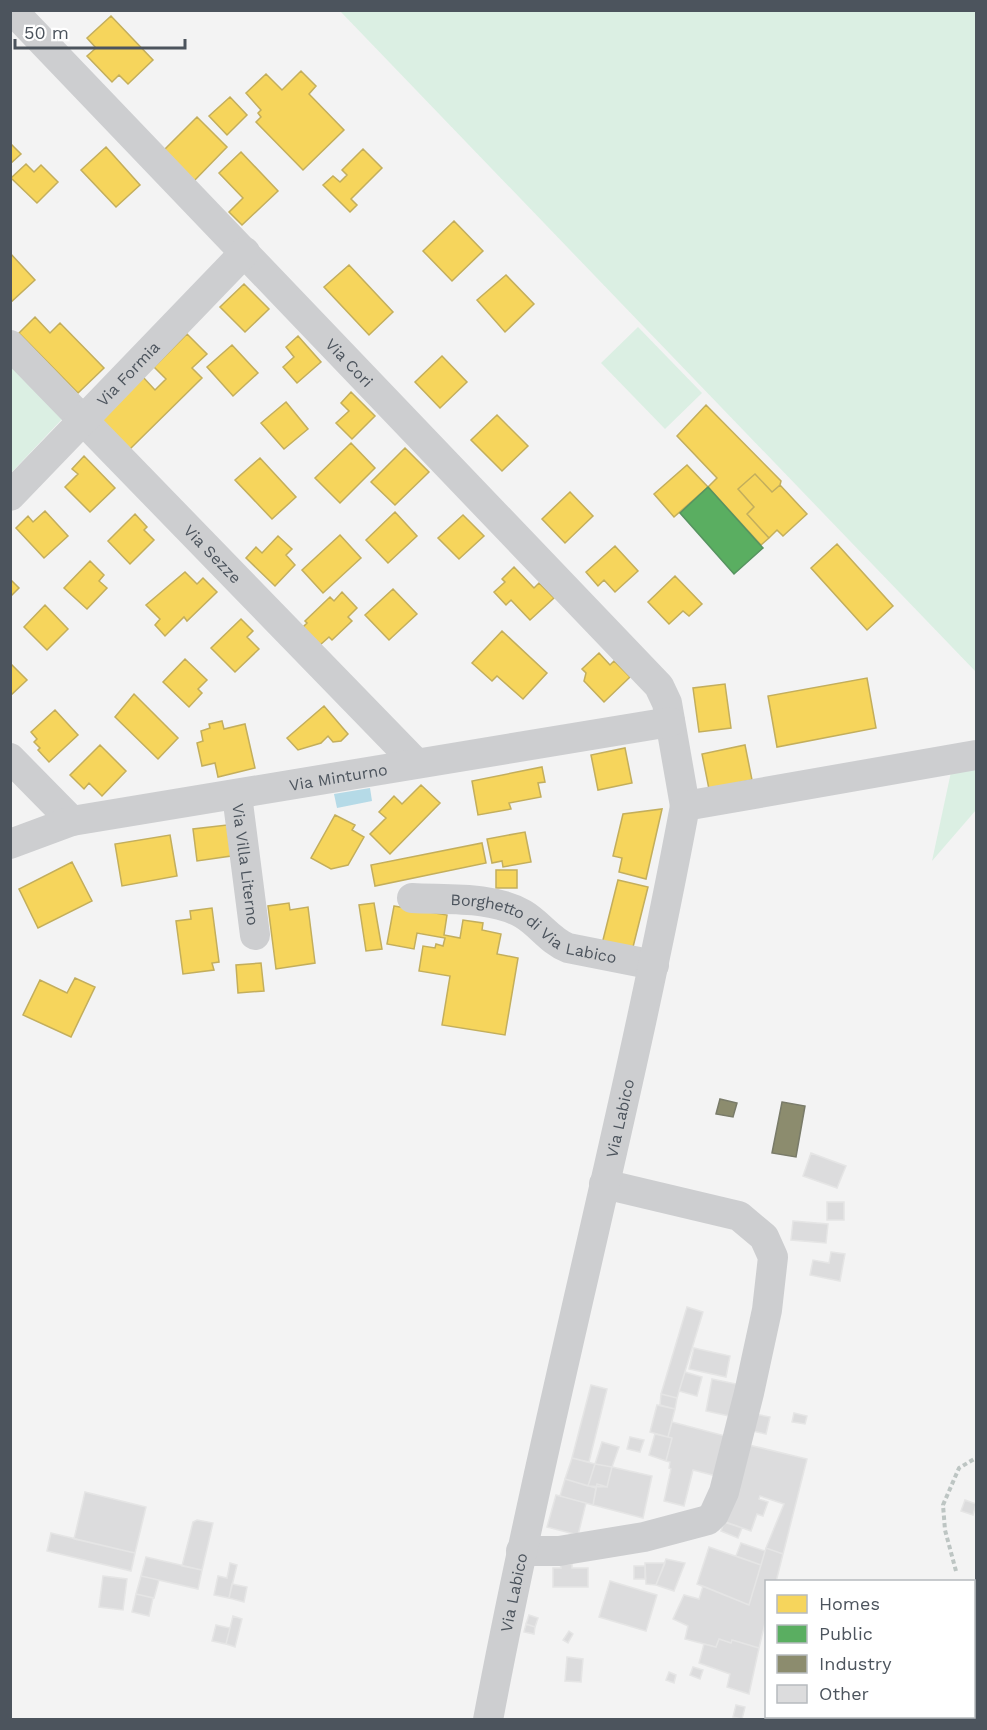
<svg xmlns="http://www.w3.org/2000/svg" width="987" height="1730" viewBox="0 0 987 1730" font-family="'Work Sans',sans-serif">
  <rect width="100%" height="100%" fill="#f3f3f3"/>
  <!-- green -->
  <path fill="#dbefe3" d="M340,11H976V672Z
    M638,327L702,393L665,429L601,363Z
    M10,364L65,416L11,473H10Z
    M976,768V810L932,861L951,772Z"/>
  <!-- water -->
  <path fill="#b5dae7" d="M370,788L372,801L337,808L334,794Z"/>
  <!-- homes -->
  <path fill="#f6d55c" stroke="#c3ae5c" stroke-width="1.5" d="M111,16L153,60L128,84L119,75L112,82L87,56L96,48L87,38Z
    M301,71L316,86L309,94L344,130L303,170L256,122L261,117L258,113L261,110L246,93L266,74L282,90Z
    M230,97L247,115L227,135L209,116Z
    M197,117L227,147L194,181L163,151Z
    M10,143L21,154L10,164Z
    M106,147L140,185L116,207L81,170Z
    M363,149L382,168L351,199L357,205L350,212L323,185L333,176L340,182L347,175L342,170Z
    M241,152L278,191L242,225L229,212L243,198L219,173Z
    M26,164L34,172L41,165L58,182L37,203L11,178Z
    M454,221L483,251L452,281L423,251Z
    M10,253L35,280L10,303Z
    M349,265L393,312L369,335L324,287Z
    M506,275L534,304L505,332L477,300Z
    M244,284L269,309L245,332L220,307Z
    M35,317L50,333L60,323L104,368L78,393L19,333Z
    M187,334L207,354L192,368L202,378L130,449L100,419L143,377L155,390L166,379L154,367Z
    M298,336L321,362L297,383L283,367L294,357L286,347Z
    M232,345L258,373L233,396L207,367Z
    M442,356L467,382L440,408L415,382Z
    M351,392L375,416L352,439L336,423L349,411L341,403Z
    M286,402L308,429L284,449L261,423Z
    M706,405L781,481L780,485L772,492L755,474L738,489L754,507L747,514L769,538L761,545L708,487L717,478L677,436Z
    M497,415L528,446L502,471L471,440Z
    M351,443L375,468L340,503L315,478Z
    M405,448L429,472L395,505L371,482Z
    M84,456L115,488L90,512L65,487L78,474L72,469Z
    M260,458L296,497L272,519L235,480Z
    M687,465L708,487L674,517L654,494Z
    M755,474L772,492L780,485L807,514L783,536L777,530L769,538L747,514L754,507L738,489Z
    M570,492L593,516L565,543L542,519Z
    M45,511L68,536L44,558L16,528L28,516L33,522Z
    M395,512L417,536L388,563L366,540Z
    M135,514L147,527L144,530L154,540L130,564L108,541Z
    M463,515L484,536L459,559L438,538Z
    M340,535L361,558L323,593L302,570Z
    M278,536L292,549L286,555L295,565L275,586L246,558L256,547L262,553Z
    M837,544L893,606L867,630L811,568Z
    M615,546L638,571L615,592L604,580L598,586L586,572Z
    M90,561L104,575L99,581L107,588L87,609L64,588Z
    M514,567L534,588L539,583L554,598L530,620L511,600L506,605L494,592L505,582L502,579Z
    M185,572L197,584L203,578L217,592L187,621L184,617L165,636L155,625L160,619L146,605Z
    M675,576L702,604L689,616L683,611L669,624L648,602Z
    M10,579L19,588L10,597Z
    M393,589L417,614L389,640L365,615Z
    M342,592L357,608L348,617L352,621L332,640L329,637L320,645L303,627L307,623L305,621L330,597L334,601Z
    M45,605L68,629L47,650L24,627Z
    M241,619L253,631L247,637L259,649L235,672L211,648Z
    M502,631L547,673L523,699L497,676L492,681L472,663Z
    M599,653L610,665L614,661L630,677L604,702L584,681L586,673L582,669Z
    M185,659L207,680L198,689L202,693L189,707L163,682Z
    M10,663L27,680L10,696Z
    M867,678L876,728L777,747L768,696Z
    M725,684L731,728L699,732L693,688Z
    M134,694L178,738L158,759L115,717Z
    M324,706L348,734L341,741L333,742L328,736L321,743L298,750L287,738Z
    M55,710L78,735L49,762L38,750L40,748L34,742L37,739L31,732Z
    M222,721L224,729L245,724L255,768L218,777L215,763L202,766L197,743L203,741L201,731L210,728L209,724Z
    M100,745L126,771L102,796L89,783L84,789L70,775Z
    M745,745L752,780L709,789L702,754Z
    M625,748L632,783L598,790L591,755Z
    M542,767L545,782L538,783L541,797L509,803L511,809L478,815L472,781Z
    M421,785L440,803L390,854L370,834L386,818L379,812L394,796L402,804Z
    M662,809L646,879L619,872L622,858L613,856L623,814Z
    M335,815L355,825L352,830L364,837L348,865L331,869L311,858Z
    M227,825L231,856L197,861L193,829Z
    M525,832L531,862L503,867L502,861L492,863L487,839Z
    M170,835L177,876L122,886L115,844Z
    M482,843L486,863L375,886L371,865Z
    M72,862L92,901L38,928L19,889Z
    M496,870H517V888H496Z
    M618,880L648,887L632,951L602,944Z
    M289,903L290,910L308,907L315,963L276,969L268,906Z
    M374,903L382,949L366,951L359,905Z
    M394,906L447,915L444,935L460,938L463,920L483,923L482,930L501,934L497,954L518,958L505,1035L442,1025L450,976L419,971L423,946L435,948L436,944L443,946L445,938L417,933L414,949L387,944Z
    M212,908L219,962L212,963L214,970L183,974L176,921L191,919L190,911Z
    M261,963L264,991L238,993L236,965Z
    M75,978L95,987L71,1037L23,1015L40,980L67,993Z"/>
  <!-- public -->
  <path fill="#5aae61" stroke="#569360" stroke-width="1.5" d="M708,487L763,548L734,574L680,513Z"/>
  <!-- industry -->
  <path fill="#8c8c6e" stroke="#797b69" stroke-width="1.5" d="M720,1099L737,1103L733,1117L716,1114Z
    M782,1102L805,1106L796,1157L772,1153Z"/>
  <!-- building -->
  <path fill="#dcdcdd" stroke="#e5e5e5" stroke-width="1.5" d="M811,1153L846,1166L837,1188L803,1176Z
    M827,1202H844V1220H827Z
    M793,1221L828,1224L826,1243L791,1240Z
    M831,1252L845,1254L840,1281L810,1275L813,1260L829,1263Z
    M687,1307L703,1312L677,1398L661,1394Z
    M694,1348L730,1356L726,1377L689,1369Z
    M685,1372L702,1377L697,1396L679,1391Z
    M712,1379L741,1385L734,1417L706,1411Z
    M591,1385L607,1389L589,1462L572,1458Z
    M661,1394L677,1398L675,1409L660,1405Z
    M657,1405L675,1409L668,1437L650,1432Z
    M750,1413L770,1417L766,1434L747,1430Z
    M794,1413L807,1416L805,1424L792,1422Z
    M672,1422L729,1437L720,1477L693,1470L684,1506L664,1501L671,1469L669,1468L670,1462L666,1461L672,1438L668,1437Z
    M655,1434L672,1438L666,1461L649,1455Z
    M630,1437L644,1440L640,1452L627,1449Z
    M602,1442L619,1447L612,1467L595,1464Z
    M749,1445L807,1459L783,1554L766,1548L784,1504L760,1496L759,1499L768,1502L763,1516L757,1514L751,1531L723,1521Z
    M572,1458L595,1464L588,1486L565,1479Z
    M595,1464L612,1467L607,1487L588,1486Z
    M612,1467L652,1476L643,1518L593,1505L597,1484L607,1487Z
    M565,1479L596,1488L593,1505L560,1496Z
    M85,1492L146,1507L135,1553L74,1539Z
    M556,1495L586,1503L578,1535L547,1527Z
    M965,1500L976,1504L973,1515L961,1511Z
    M197,1520L213,1523L202,1570L182,1566L193,1522Z
    M724,1522L742,1528L738,1538L721,1531Z
    M51,1533L135,1553L131,1571L47,1551Z
    M741,1543L765,1551L761,1565L736,1556Z
    M709,1547L761,1565L749,1605L697,1584Z
    M766,1548L783,1554L776,1582H766V1619L759,1648L732,1640L731,1643L719,1639L716,1647L685,1639L688,1626L673,1619L684,1595L699,1599L703,1586L749,1605Z
    M146,1557L202,1570L198,1589L141,1576Z
    M666,1559L685,1563L674,1591L656,1585Z
    M230,1563L237,1565L229,1598L214,1595L218,1576L227,1578Z
    M645,1563H665L656,1585L646,1584Z
    M560,1564H572V1568H588V1587H553V1568H561Z
    M634,1566H645V1579H634Z
    M103,1576L127,1579L123,1610L99,1607Z
    M141,1576L159,1580L154,1598L136,1594Z
    M610,1581L657,1595L646,1631L599,1617Z
    M232,1584L247,1587L244,1602L229,1598Z
    M136,1594L153,1598L149,1616L132,1612Z
    M529,1615L538,1618L535,1627L526,1624Z
    M233,1616L242,1619L235,1647L226,1644Z
    M526,1624L535,1627L534,1634L524,1632Z
    M216,1625L230,1628L226,1644L212,1641Z
    M569,1631L573,1634L568,1643L563,1640Z
    M719,1639L731,1643L732,1640L759,1648L749,1694L727,1687L730,1674L699,1663L704,1644L716,1647Z
    M567,1657L583,1659L581,1682L565,1681Z
    M693,1667L703,1670L700,1679L690,1675Z
    M669,1672L676,1675L674,1683L666,1680Z
    M736,1705L745,1707L742,1719L733,1717Z"/>
  <g fill="none" stroke-linecap="round" stroke-linejoin="round">
    <!-- path -->
    <path stroke="#bdc5c3" stroke-width="4" stroke-dasharray="4.5 3" stroke-linecap="butt" d="M956,1571L945,1530L943,1505L959,1468L976,1458"/>
    <!-- minor -->
    <g stroke="#cdced0" stroke-width="30">
      <path id="s1" d="M12,10L659,686L667,703L685,806"/>
      <path id="s2" d="M10,345L416,763"/>
      <path id="s3" d="M10,496L245,252"/>
      <path d="M10,758L72,821"/>
      <path id="s4" d="M237,795L255,935"/>
      <path id="s5" d="M10,844L72,821L670,722"/>
      <path id="s6" d="M412,898C447,900 492,896 523,914C540,924 550,941 568,948L654,965"/>
      <path d="M521,1551H559L644,1537L708,1520L714,1514L724,1492L749,1393L767,1310L773,1257L764,1237L739,1216L604,1184"/>
      <path id="s7" d="M488,1720C546,1413 628,1112 685,806L976,755"/>
    </g>
  </g>
  <g text-anchor="middle" stroke-width="6" stroke-linejoin="round" paint-order="stroke">
    <!-- street labels -->
    <g font-size="16" fill="#4c545d" stroke="#fff">
      <text dy="6" stroke="none"><textPath href="#s1" startOffset="488">Via Cori</textPath></text>
      <text dy="6" stroke="none"><textPath href="#s3" startOffset="170">Via Formia</textPath></text>
      <text dy="6" stroke="none"><textPath href="#s2" startOffset="291">Via Sezze</textPath></text>
      <text dy="6" stroke="none"><textPath href="#s5" startOffset="336">Via Minturno</textPath></text>
      <text dy="6" stroke="none"><textPath href="#s4" startOffset="70">Via Villa Literno</textPath></text>
      <text dy="6" stroke="none"><textPath href="#s6" startOffset="129">Borghetto di Via Labico</textPath></text>
      <text dy="6" stroke="none"><textPath href="#s7" startOffset="616">Via Labico</textPath></text>
      <text dy="6" stroke="none"><textPath href="#s7" startOffset="130">Via Labico</textPath></text>
    </g>
  </g>
  <!-- border -->
  <rect width="987" height="1730" fill="none" stroke="#4c545d" stroke-width="24"/>
  <!-- legend -->
  <rect x="765" y="1580" width="210" height="138" fill="#ffffff" stroke="#b7bbbe" stroke-width="1.5"/>
  <rect x="777" y="1595" width="30" height="18" fill="#f6d55c" stroke="#b7bbbe" stroke-width="1.5"/>
  <text x="819" y="1610" font-size="18" fill="#4c545d">Homes</text>
  <rect x="777" y="1625" width="30" height="18" fill="#5aae61" stroke="#b7bbbe" stroke-width="1.5"/>
  <text x="819" y="1640" font-size="18" fill="#4c545d">Public</text>
  <rect x="777" y="1655" width="30" height="18" fill="#8c8c6e" stroke="#b7bbbe" stroke-width="1.5"/>
  <text x="819" y="1670" font-size="18" fill="#4c545d">Industry</text>
  <rect x="777" y="1685" width="30" height="18" fill="#dcdcdd" stroke="#b7bbbe" stroke-width="1.5"/>
  <text x="819" y="1700" font-size="18" fill="#4c545d">Other</text>
  <!-- scale -->
  <path d="M15 39v9h170v-9" fill="none" stroke="#4c545d" stroke-width="3"/>
  <text x="24" y="39" font-size="18" fill="#4c545d" stroke="#ffffff" stroke-width="4.5" paint-order="stroke">50 m</text>
</svg>
